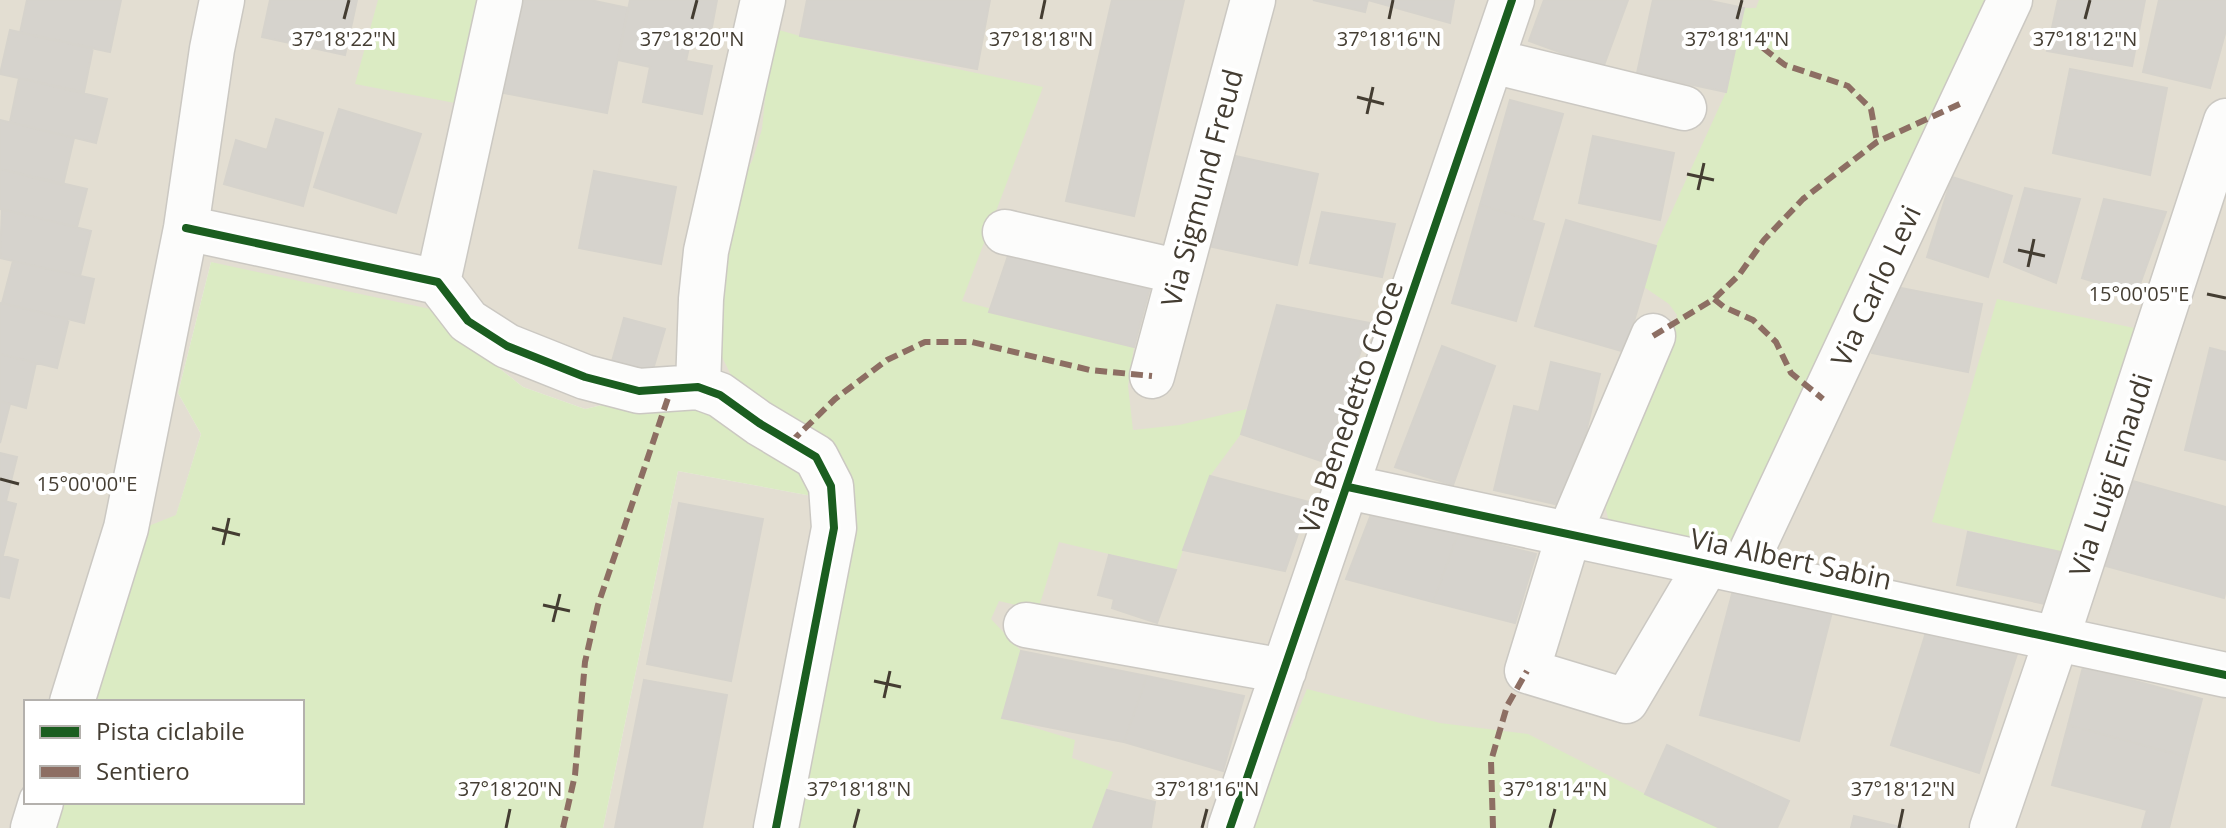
<svg xmlns="http://www.w3.org/2000/svg" width="2226" height="828" viewBox="0 0 2226 828" font-family="'Open Sans',sans-serif">
  <rect width="100%" height="100%" fill="#eeece6"/>
  <!-- residential -->
  <path fill="#e3ded2" d="M0,0H2226V828H603L678,471L812,496L611,403L585,409L523,387L470,345L211,262L178,393L201,434L176,516L86,702H26V802L46,828H0Z"/>
  <!-- green -->
  <path fill="#dbebc3" d="M378,0H477L455,103L355,84Z
    M1759,0H1989L1733,546L1674,540L1610,527L1604,501L1672,346L1677,315L1669,304L1644,287L1656,246L1726,92L1744,8H1756Z
    M772,28L800,36L1043,87L962,301L1134,347L1128,386L1133,430L1179,425L1247,409L1241,434L1210,476L1176,570L1059,542L1038,610L999,601L991,619L1021,651L1003,718L1075,740L1072,758L1113,772L1093,828H794L848,535L756,401L731,375L718,349L714,322L735,194L753,159L762,129Z
    M211,262L435,310L470,345L523,387L585,409L611,403L699,406L805,466L812,496L678,471L603,828H46L55,802H302V702H86L141,529L176,515L201,434L178,393Z
    M1997,299L2139,329L2061,552L1932,522Z
    M1307,689L1440,723L1528,734L1645,794L1720,828H1248Z"/>
  <!-- building -->
  <path fill="#d6d3cd" stroke="#d6d3cc" stroke-width="2" d="M27,0H121L110,52L20,33Z
    M270,0H357L345,55L262,37Z
    M518,0H590L628,8L607,113L499,92Z
    M630,0H717L711,32L693,29L686,61L712,66L702,114L643,102L650,67L618,60Z
    M807,0H990L977,69L800,36Z
    M1112,0H1184L1134,216L1066,201Z
    M1313,0H1368L1365,12Z
    M1368,0H1454L1450,23Z
    M1544,0H1628L1603,68L1529,41Z
    M1653,0H1706L1744,8L1726,92L1637,73Z
    M2058,0H2145L2132,66L2047,51Z
    M2159,0H2226V30L2210,88L2143,72Z
    M10,30L93,48L84,92L0,74Z
    M2070,69L2167,88L2150,175L2053,153Z
    M19,78L107,99L96,143L10,122Z
    M1510,100L1563,114L1532,220L1480,205Z
    M339,109L421,134L396,213L314,187Z
    M276,119L323,133L303,206L224,184L236,140L267,150Z
    M0,120L74,138L63,185L0,169Z
    M1593,136L1674,153L1660,220L1579,203Z
    M1231,155L1318,174L1297,265L1208,246Z
    M0,169L87,189L77,227L0,209Z
    M594,171L676,187L661,264L579,248Z
    M1952,177L2012,196L1988,277L1927,257Z
    M2025,188L2080,199L2056,283L2004,262Z
    M2104,199L2166,212L2136,295L2082,278Z
    M1480,205L1544,224L1516,321L1452,303Z
    M2,209L91,231L80,276L0,258Z
    M1322,212L1395,224L1382,277L1310,263Z
    M1566,220L1656,246L1625,352L1535,326Z
    M1010,250L1151,284L1134,347L989,312Z
    M13,261L94,279L84,323L2,303Z
    M1886,285L1982,304L1968,372L1872,353Z
    M0,303L69,319L57,368L0,354Z
    M1277,305L1370,323L1324,462L1241,434Z
    M624,318L665,329L651,376L611,365Z
    M1442,346L1495,366L1453,485L1395,467Z
    M2210,348L2226,352V460L2185,450Z
    M0,354L36,363L26,408L0,401Z
    M1551,362L1600,374L1568,507L1494,490L1514,406L1539,412Z
    M0,401L10,404L0,443Z
    M0,453L17,457L6,501L0,500Z
    M1210,476L1309,502L1285,571L1183,550Z
    M2129,480L2226,507V590L2224,598L2106,566Z
    M0,500L16,504L3,555H0Z
    M679,503L763,519L731,681L647,664Z
    M1372,512L1458,534L1433,602L1346,579Z
    M1968,532L2061,552L2050,605L1957,585Z
    M1458,534L1536,554L1515,623L1433,602Z
    M0,555L18,560L9,598L0,596Z
    M1109,555L1176,570L1157,623L1112,608L1114,599L1098,595Z
    M1735,583L1833,608L1799,741L1700,715Z
    M1928,626L2017,654L1979,773L1891,745Z
    M1021,651L1147,676L1124,742L1002,718Z
    M2083,667L2202,699L2187,757L2068,725Z
    M1147,676L1244,696L1223,771L1124,742Z
    M644,680L727,695L702,828H615Z
    M2068,725L2187,757L2169,828H2142L2147,810L2052,785Z
    M1667,745L1789,801L1777,828H1720L1645,794Z
    M1107,790L1155,802L1151,828H1093Z
    M1854,816L1904,828H1851Z"/>
  <g fill="none" stroke-linecap="round" stroke-linejoin="round">
    <!-- minor casing -->
    <g stroke="#cbc8c2" stroke-width="47">
      <path id="minor" d="M1492,61L1684,108
        M186,228L438,282L468,321L507,346L585,377L639,391L698,387L720,395L759,423L816,457L831,486L834,528L776,828
        M1005,232L1180,272
        M438,282L500,0
        M1653,336L1569,534L1527,671L1626,701L1707,564
        M1152,376L1253,0
        M698,387L701,299L706,251L763,0
        M1348,487L2226,675
        M1742,571L2010,0
        M1026,625L1284,671
        M72,702L126,528L186,228L212,49L222,0
        M33,828L41,802
        M1230,828L1512,0
        M1992,828L2057,638L2226,121"/>
    </g>
    <!-- minor -->
    <use href="#minor" stroke="#fcfcfb" stroke-width="44"/>
    <!-- quiet -->
    <path stroke="#8d6e63" stroke-width="6" stroke-dasharray="12 6" stroke-linecap="butt" d="M1763,48L1785,65L1848,86L1871,109L1877,142
      M1714,299L1724,307L1753,320L1776,342L1791,373L1823,399
      M1653,336L1714,299L1739,275L1764,240L1803,199L1877,142L1962,103
      M791,442L835,399L887,360L925,342H972L1090,370L1152,376
      M563,828L575,775L585,662L598,605L671,389
      M1493,828L1491,761L1507,706L1527,671"/>
    <!-- cycleway casing -->
    <g stroke="#fff" stroke-width="13">
      <path id="cycleway" d="M186,228L438,282L468,321L507,346L585,377L639,391L698,387L720,395L759,423L816,457L831,486L834,528L776,828
        M1348,487L2226,675
        M1230,828L1512,0"/>
    </g>
    <!-- cycleway -->
    <use href="#cycleway" stroke="#1b5e20" stroke-width="8"/>
  </g>
  <!-- ticks -->
  <path fill="none" stroke="#443d32" stroke-width="3" d="M344,19L349,0M692,19L697,0M1041,19L1045,0M1389,19L1393,0M1737,19L1742,0M2085,19L2090,0M1357,97L1384,104M1367,114L1373,87M1687,174L1714,180M1698,190L1704,163M2018,250L2045,256M2028,267L2034,239M2207,294L2226,298M0,479L19,484M212,528L240,535M223,545L229,518M543,605L570,611M553,622L560,594M874,681L901,687M884,698L890,671M506,828L510,809M854,828L859,809M1202,828L1207,809M1550,828L1555,809M1899,828L1903,809"/>
  <g text-anchor="middle" stroke-width="8" stroke-linejoin="round" paint-order="stroke">
    <!-- street labels -->
    <g font-size="28" fill="#443d32" stroke="#fff">
      <text transform="translate(1202 188) rotate(-75)" y="10">Via Sigmund Freud</text>
      <text transform="translate(1876 286) rotate(-65)" y="10">Via Carlo Levi</text>
      <text transform="translate(1351 407) rotate(-71)" y="10">Via Benedetto Croce</text>
      <text transform="translate(2111 475) rotate(-72)" y="10">Via Luigi Einaudi</text>
      <text transform="translate(1791 559) rotate(12)" y="10">Via Albert Sabin</text>
    </g>
  </g>
  <g font-size="20" text-anchor="middle" fill="#443d32" stroke="#fff" stroke-width="8" stroke-linejoin="round" paint-order="stroke">
    <text x="344" y="46">37°18'22"N</text>
    <text x="692" y="46">37°18'20"N</text>
    <text x="1041" y="46">37°18'18"N</text>
    <text x="1389" y="46">37°18'16"N</text>
    <text x="1737" y="46">37°18'14"N</text>
    <text x="2085" y="46">37°18'12"N</text>
    <text x="2139" y="301">15°00'05"E</text>
    <text x="87" y="491">15°00'00"E</text>
    <text x="510" y="796">37°18'20"N</text>
    <text x="859" y="796">37°18'18"N</text>
    <text x="1207" y="796">37°18'16"N</text>
    <text x="1555" y="796">37°18'14"N</text>
    <text x="1903" y="796">37°18'12"N</text>
  </g>
  <!-- legend -->
  <rect x="24" y="700" width="280" height="104" fill="#ffffff" stroke="#b4b1ad" stroke-width="2"/>
  <rect x="40" y="726" width="40" height="12" fill="#1b5e20" stroke="#b4b1ad" stroke-width="2"/>
  <text x="96" y="740" font-size="24" fill="#443d32">Pista ciclabile</text>
  <rect x="40" y="766" width="40" height="12" fill="#8d6e63" stroke="#b4b1ad" stroke-width="2"/>
  <text x="96" y="780" font-size="24" fill="#443d32">Sentiero</text>
</svg>
